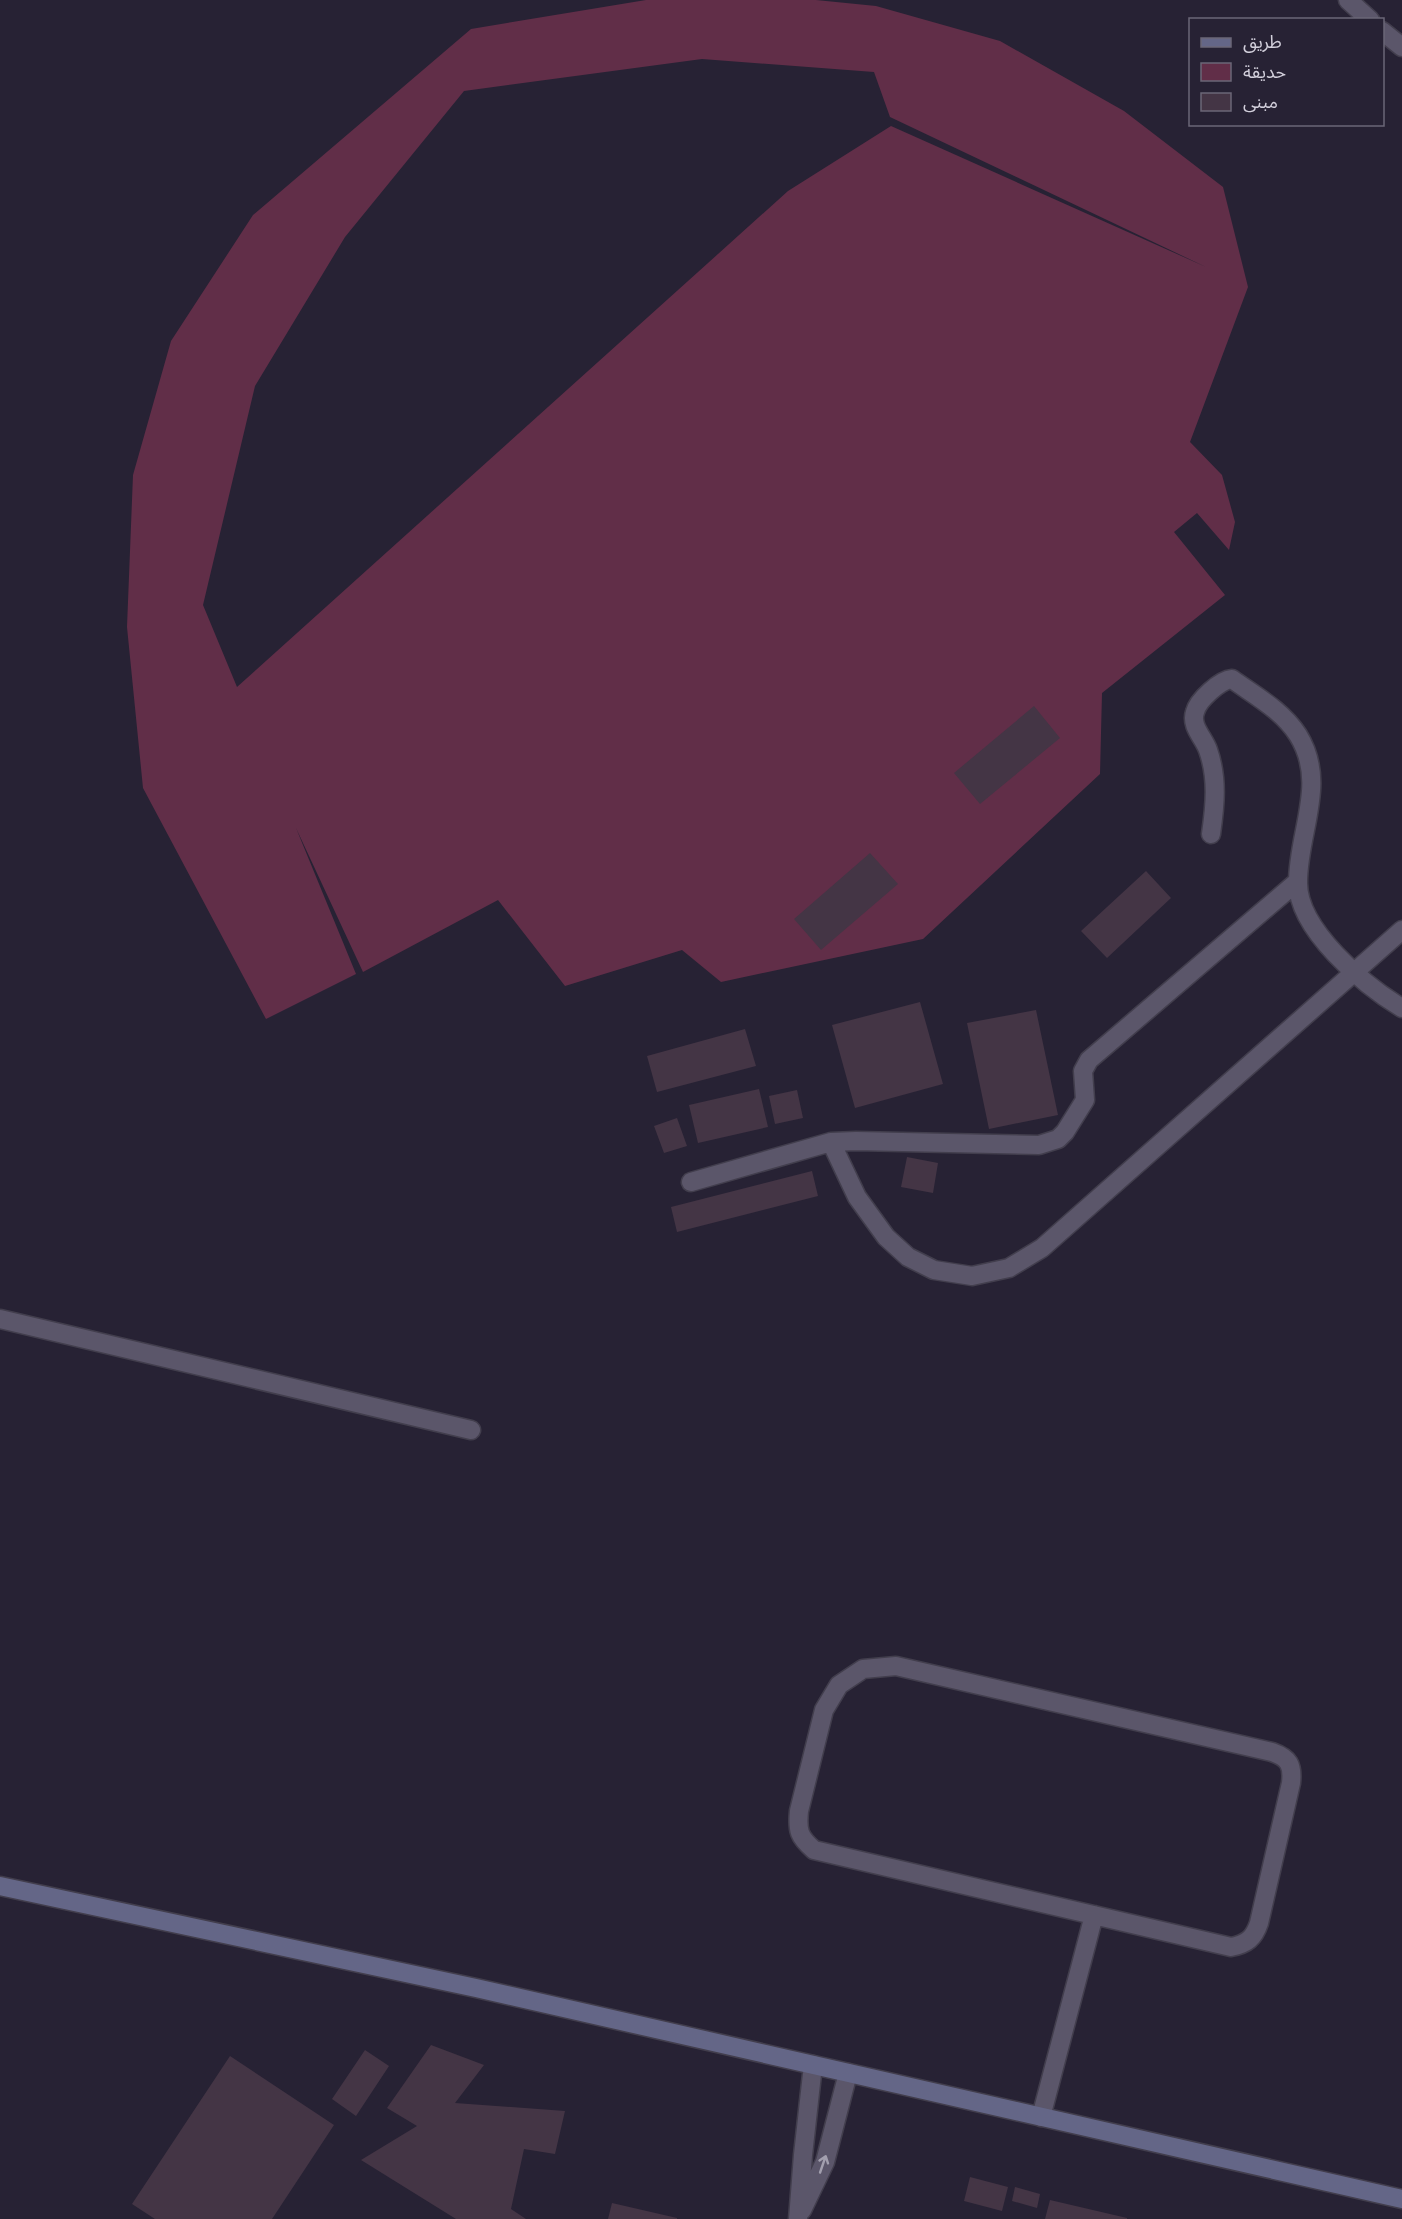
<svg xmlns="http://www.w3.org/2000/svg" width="1402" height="2219" viewBox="0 0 1402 2219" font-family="'Nunito Sans','Noto Sans Arabic',sans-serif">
  <rect width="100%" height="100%" fill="#272234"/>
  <!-- green -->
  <path fill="#612e48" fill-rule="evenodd" d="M646,0H816L876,6L1000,41L1124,111L1223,187L1248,287L1190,442L1222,475L1235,522L1229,550L1197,513L1174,532L1225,595L1102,693L1100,774L923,939L721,982L682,950L565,986L498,900L363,972L296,828L356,974L266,1019L143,788L127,627L133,475L171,341L253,215L471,29ZM702,59L874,72L890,117L1206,267L891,126L788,191L237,687L203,605L255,386L345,237L464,91Z"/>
  <!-- building -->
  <path fill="#443545" d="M1034,706L1060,738L980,804L954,773Z
    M870,853L898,884L821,950L794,919Z
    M1146,871L1171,898L1107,958L1081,931Z
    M920,1002L943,1084L855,1108L832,1025Z
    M1036,1010L1058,1115L989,1129L967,1023Z
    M745,1029L756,1066L657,1092L647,1056Z
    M759,1089L768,1127L698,1143L689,1105Z
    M797,1090L803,1118L775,1124L769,1096Z
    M677,1118L687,1146L664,1153L654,1126Z
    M907,1157L938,1163L933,1193L901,1187Z
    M812,1171L818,1196L677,1232L671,1207Z
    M431,2045L484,2065L455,2103L565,2111L555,2154L524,2149L511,2209L526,2219H456L361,2160L417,2126L387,2108Z
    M365,2050L389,2066L356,2116L332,2099Z
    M230,2056L334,2125L272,2219H155L132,2204Z
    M970,2177L1008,2187L1002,2211L964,2201Z
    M1015,2187L1040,2194L1037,2208L1012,2201Z
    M1050,2200L1127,2218V2219H1045Z
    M612,2203L677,2218V2219H608Z"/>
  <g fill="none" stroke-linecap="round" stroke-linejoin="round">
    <!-- lane casing -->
    <g stroke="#423e4d" stroke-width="21">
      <path id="lane" d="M1348,0L1370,20
        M1382,31L1402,47
        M1211,834C1215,806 1218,778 1208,750C1204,738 1190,726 1195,712C1198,700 1220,680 1232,679C1254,695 1282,710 1298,735C1328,783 1298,831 1298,882C1297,929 1365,986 1402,1008
        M831,1142L857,1197L886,1237L908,1257L934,1270L972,1276L1009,1268L1042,1248L1402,930
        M691,1182L831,1142L856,1141L1039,1145L1058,1139L1065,1132L1085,1100L1083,1071L1089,1060L1298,881
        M896,1666L1272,1752C1289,1758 1293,1765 1291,1783L1259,1923C1254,1938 1247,1944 1231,1947L814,1850C799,1837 797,1831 799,1811L824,1710L839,1685L863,1669Z
        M1041,2117L1094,1915"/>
    </g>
    <!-- street casing -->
    <g stroke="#423e4d" stroke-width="21">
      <path id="street" d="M0,1319L471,1430
        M802,2210L825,2162L848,2073
        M798,2219L803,2155L813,2065"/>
    </g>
    <!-- secondary casing -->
    <g stroke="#423e4d" stroke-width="21">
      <path id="secondary" d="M0,1886L476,1988L1402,2199"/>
    </g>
    <!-- lane -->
    <use href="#lane" stroke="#5b566a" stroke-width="18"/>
    <!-- street -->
    <use href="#street" stroke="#5b566a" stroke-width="18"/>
    <!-- secondary -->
    <use href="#secondary" stroke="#646687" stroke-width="18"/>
  </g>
  <!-- one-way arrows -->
  <defs><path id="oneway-shaft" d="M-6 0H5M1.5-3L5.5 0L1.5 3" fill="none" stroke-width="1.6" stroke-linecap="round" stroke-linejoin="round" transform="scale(1.5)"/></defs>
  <use stroke="#a29fae" href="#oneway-shaft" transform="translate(823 2164) rotate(-71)"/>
  <!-- legend -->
  <rect x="1189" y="18" width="195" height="108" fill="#272234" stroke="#6b6777" stroke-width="1.5"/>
  <rect x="1201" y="38" width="30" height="9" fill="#646687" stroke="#6b6777" stroke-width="1.5"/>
  <text x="1243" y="48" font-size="18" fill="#d2cfdb">طريق</text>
  <rect x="1201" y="63" width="30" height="18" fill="#612e48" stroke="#6b6777" stroke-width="1.5"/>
  <text x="1243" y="78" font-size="18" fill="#d2cfdb">حديقة</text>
  <rect x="1201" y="93" width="30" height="18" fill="#443545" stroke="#6b6777" stroke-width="1.5"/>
  <text x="1243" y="108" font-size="18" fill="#d2cfdb">مبنى</text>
</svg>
